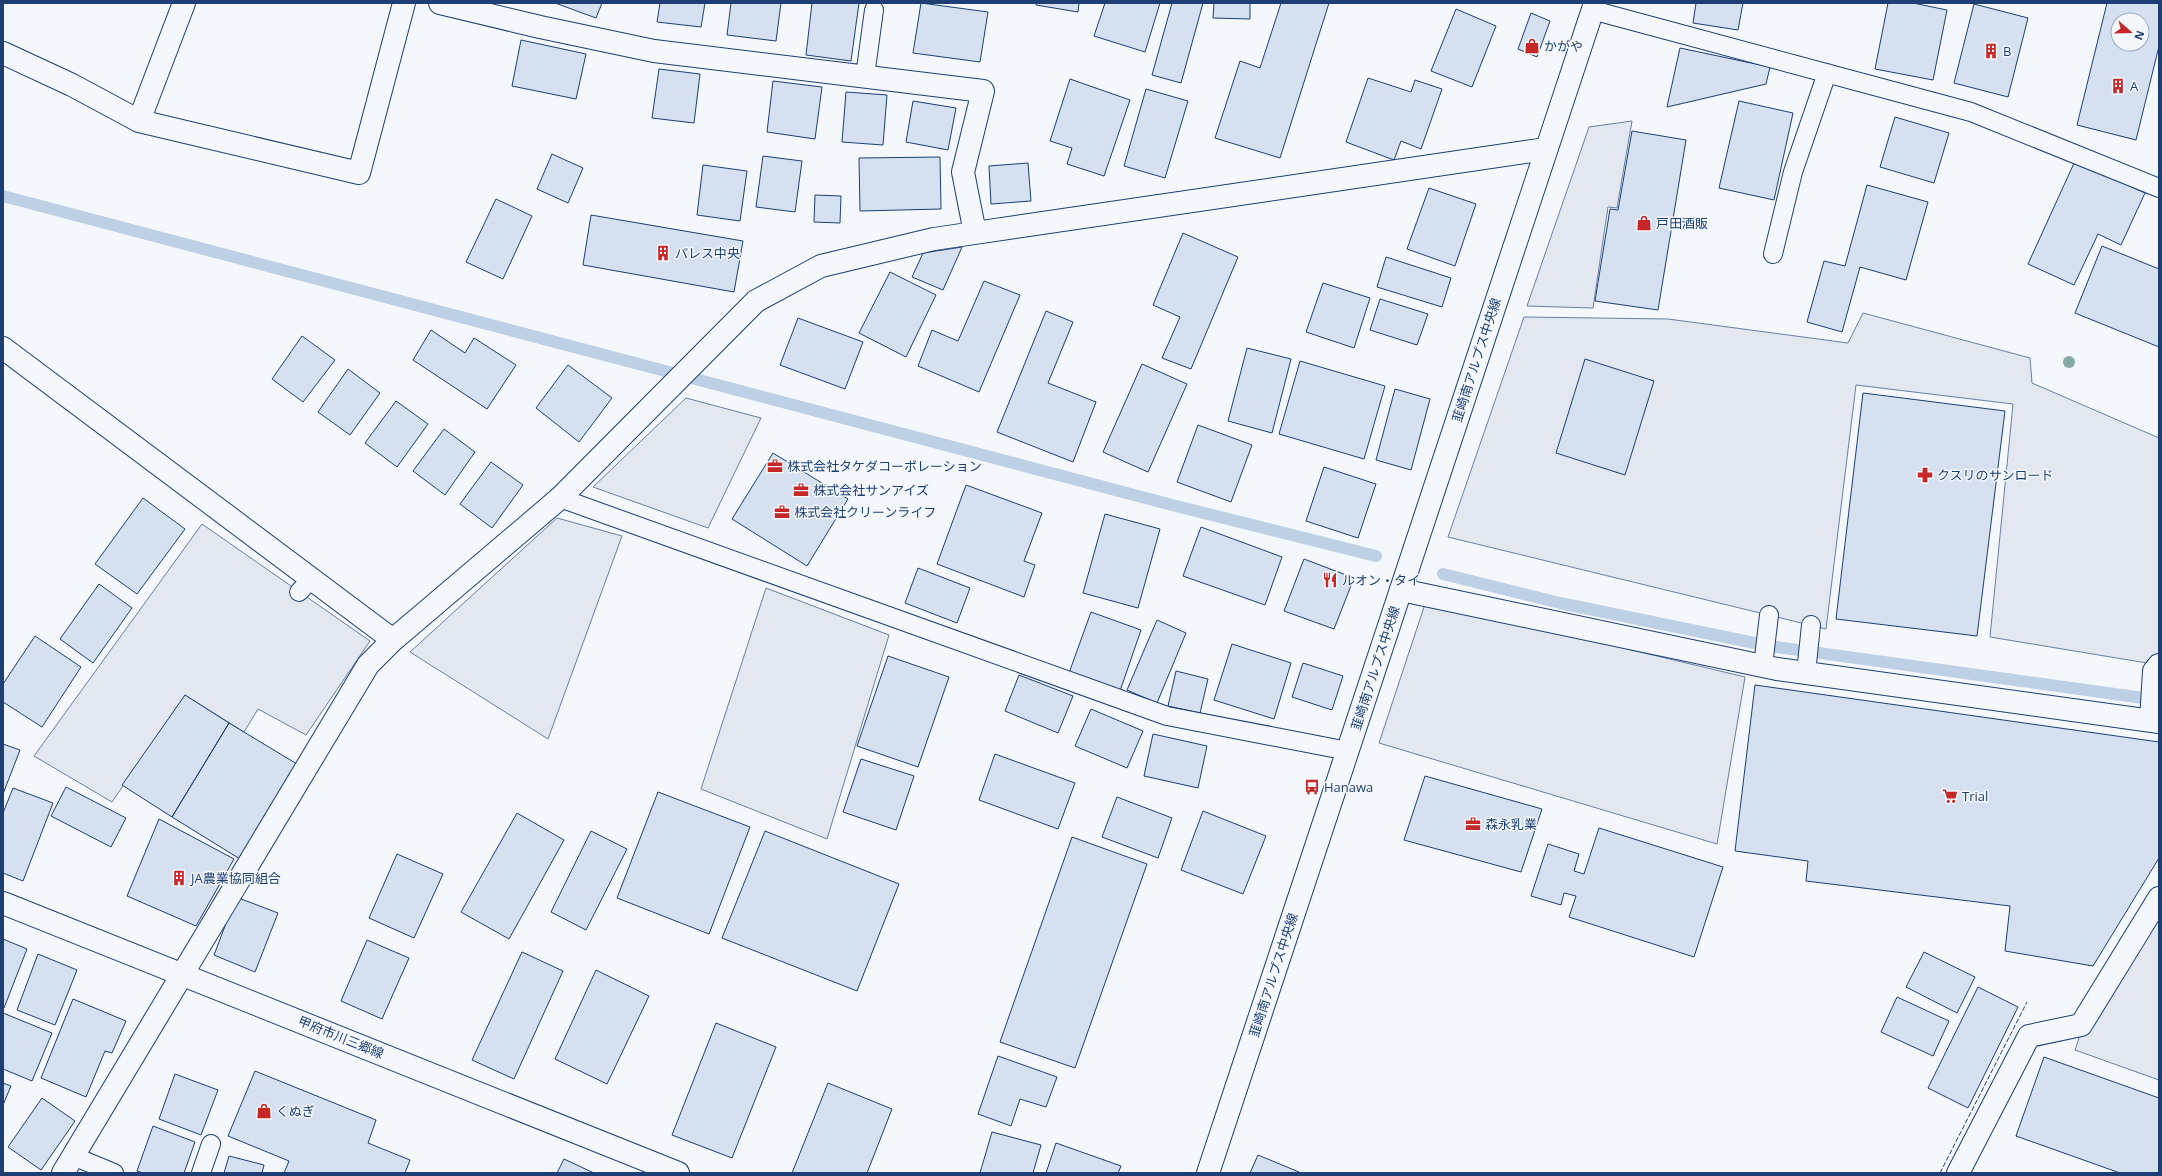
<svg xmlns="http://www.w3.org/2000/svg" width="2162" height="1176" viewBox="0 0 2162 1176" font-family="'Open Sans','Noto Sans JP',sans-serif">
  <rect width="100%" height="100%" fill="#f4f7fb"/>
  <!-- parking -->
  <path fill="#e3e8f0" stroke="#687fa3" d="M1632,121L1617,208L1608,207L1593,308L1527,306L1589,127Z
    M1863,313L2030,358L2032,383L2159,438V665L1990,637L2013,404L1856,385L1826,629L1448,537L1524,317L1668,319L1848,343Z
    M686,398L761,418L708,528L593,487Z
    M557,518L622,536L548,739L410,652Z
    M202,524L370,641L306,735L258,709L244,732L185,695L112,802L34,756Z
    M766,588L889,635L827,839L701,789Z
    M1426,601L1745,677L1717,844L1379,743Z
    M2159,919V1080L2075,1050L2086,1017Z"/>
  <g fill="none" stroke-linecap="round" stroke-linejoin="round">
    <!-- stream -->
    <path stroke="#bed0e5" stroke-width="12" d="M3,196L1176,506L1376,556
      M1443,574L1560,603L1769,646L2158,700"/>
  </g>
  <!-- building -->
  <path fill="#d5e0f0" stroke="#1d3f73" fill-rule="evenodd" d="M555,3H602L596,18Z
    M660,3H705L701,27L657,22Z
    M731,3H781L776,41L727,35Z
    M812,3H859L851,61L806,55Z
    M921,3L988,12L980,62L913,53Z
    M1037,3H1079L1078,12L1036,5Z
    M1105,3H1160L1145,52L1094,36Z
    M1172,3H1203L1181,83L1152,75Z
    M1214,3H1250V19L1213,18Z
    M1281,3H1329L1280,158L1215,138L1240,61L1260,68Z
    M1696,3H1743L1738,30L1693,23Z
    M1888,3H1913L1947,10L1933,80L1875,69Z
    M2107,3H2159V46L2136,140L2077,125ZM2118,20H2142V44H2118Z
    M1974,4L2028,18L2008,97L1954,83Z
    M1456,9L1496,26L1472,87L1431,71Z
    M1531,13L1550,21L1537,57L1518,49Z
    M521,40L586,54L576,99L512,86Z
    M1680,48L1770,67L1766,84L1667,107Z
    M659,69L700,74L694,123L652,118Z
    M1368,78L1411,92L1415,80L1442,89L1421,149L1401,141L1394,160L1346,142Z
    M1070,79L1130,100L1104,176L1067,164L1072,148L1050,141Z
    M773,81L822,87L815,139L767,132Z
    M1146,89L1188,101L1165,178L1124,166Z
    M846,92L887,95L883,145L842,142Z
    M913,101L956,108L948,150L906,142Z
    M1739,101L1793,113L1774,200L1719,188Z
    M1895,117L1949,133L1934,183L1880,167Z
    M1632,131L1686,140L1658,310L1595,301L1610,209L1618,210Z
    M552,154L583,168L568,203L537,189Z
    M763,156L802,161L795,212L756,207Z
    M940,157L941,209L860,211L859,158Z
    M2075,161L2145,193L2121,245L2098,234L2074,285L2028,264Z
    M1028,163L1031,201L991,204L989,166Z
    M703,165L747,171L740,221L697,215Z
    M1867,185L1928,202L1906,280L1860,267L1842,332L1807,322L1824,261L1845,266Z
    M1429,188L1476,204L1455,266L1407,249Z
    M815,195L841,196L840,223L814,222Z
    M496,199L532,216L503,279L466,262Z
    M591,215L743,241L734,292L583,265Z
    M1183,233L1238,257L1191,369L1162,358L1180,317L1153,305Z
    M2102,246L2159,269V347L2075,313Z
    M962,247L943,290L912,277L923,253Z
    M1386,257L1451,278L1442,307L1377,287Z
    M890,272L936,295L906,357L859,333Z
    M984,281L1020,295L979,392L918,366L932,330L958,341Z
    M1323,283L1370,298L1354,348L1306,332Z
    M1380,299L1428,314L1417,345L1370,330Z
    M1046,311L1073,322L1048,383L1096,402L1073,462L997,432Z
    M798,318L863,342L845,389L780,365Z
    M431,330L465,353L474,338L516,365L487,409L413,360Z
    M302,336L335,360L303,402L272,379Z
    M1247,348L1291,359L1272,433L1228,421Z
    M1585,359L1654,381L1625,475L1556,453Z
    M1300,361L1385,386L1364,459L1279,434Z
    M1142,364L1187,384L1148,472L1103,452Z
    M568,365L612,398L579,442L536,408Z
    M348,369L380,393L350,435L318,412Z
    M1395,389L1430,399L1411,470L1376,460Z
    M1863,393L2005,411L1977,636L1836,619Z
    M396,401L428,424L397,467L365,443Z
    M1198,425L1252,445L1231,502L1177,482Z
    M444,429L475,452L445,495L413,471Z
    M773,453L848,499L807,566L732,519Z
    M491,462L523,485L492,528L460,504Z
    M1324,467L1376,484L1358,538L1306,521Z
    M966,485L1042,513L1024,561L1035,565L1024,597L937,564Z
    M143,498L185,529L137,594L95,564Z
    M1105,514L1160,529L1138,608L1083,593Z
    M1201,527L1282,557L1265,605L1183,576Z
    M1304,559L1354,578L1334,629L1284,611Z
    M918,568L970,588L957,623L905,603Z
    M99,584L132,608L93,663L60,639Z
    M1091,612L1141,630L1120,691L1069,673Z
    M1157,620L1186,633L1157,703L1127,690Z
    M35,636L81,667L42,727L3,702V684Z
    M1232,644L1291,663L1274,719L1214,700Z
    M888,656L949,677L918,767L857,746Z
    M1303,663L1343,676L1332,710L1292,697Z
    M1176,671L1208,679L1200,713L1168,706Z
    M1019,675L1073,696L1058,733L1005,711Z
    M1755,685L2159,742V858L2093,966L2005,951L2010,906L1806,881L1808,861L1735,851Z
    M185,695L229,723L172,817L122,785Z
    M1091,709L1143,731L1127,768L1075,746Z
    M229,723L297,764L240,859L172,817Z
    M1153,734L1207,746L1198,788L1144,776Z
    M3,744L20,750L3,794Z
    M995,754L1075,783L1058,829L979,800Z
    M861,759L914,776L896,830L843,812Z
    M1425,776L1542,809L1521,872L1404,840Z
    M66,787L126,818L111,847L51,816Z
    M13,788L53,803L23,881L3,873V813Z
    M658,792L750,827L709,934L617,898Z
    M1117,797L1172,818L1158,858L1102,837Z
    M1203,811L1266,836L1243,894L1181,870Z
    M517,813L564,840L509,939L461,912Z
    M159,819L234,859L196,926L127,896Z
    M1599,828L1723,867L1694,957L1569,917L1576,896L1564,893L1561,905L1531,896L1548,844L1579,854L1574,871L1584,874Z
    M591,831L627,849L586,930L551,912Z
    M765,831L899,884L857,991L722,938Z
    M1072,837L1147,864L1075,1068L1000,1042Z
    M397,854L443,874L414,938L369,918Z
    M236,897L278,913L255,972L214,955Z
    M3,939L27,949L4,1008H3Z
    M367,940L409,958L382,1019L341,1001Z
    M522,952L563,971L514,1079L472,1060Z
    M1924,952L1975,977L1957,1013L1906,987Z
    M38,954L77,970L55,1025L17,1010Z
    M596,970L649,996L607,1084L555,1059Z
    M1978,987L2018,1007L1968,1108L1928,1088Z
    M1897,997L1949,1021L1933,1056L1881,1032Z
    M73,999L126,1021L112,1053L105,1051L86,1097L41,1078Z
    M3,1013L52,1033L32,1081L3,1069Z
    M716,1023L776,1047L732,1158L672,1135Z
    M998,1056L1057,1077L1046,1107L1020,1099L1011,1126L978,1114Z
    M2044,1057L2159,1098V1173H2120L2016,1136Z
    M255,1071L376,1120L368,1143L410,1160L405,1173H284L289,1161L228,1136Z
    M175,1074L218,1090L201,1135L159,1119Z
    M3,1083L11,1086L3,1105Z
    M828,1083L892,1109L867,1173H792Z
    M42,1098L75,1121L41,1170L8,1147Z
    M153,1126L195,1142L184,1173H143L137,1171Z
    M992,1132L1041,1145L1033,1173H980Z
    M1056,1143L1121,1166L1118,1173H1046Z
    M1258,1155L1299,1172L1298,1173H1250Z
    M229,1156L264,1165L262,1173H224Z
    M564,1159L594,1173H557Z"/>
  <g fill="none" stroke-linecap="round" stroke-linejoin="round">
    <!-- service casing -->
    <g stroke="#1d3f73" stroke-width="20">
      <path id="service" d="M1592,10L1971,112L2159,188
        M865,76L874,10
        M1773,254L1793,172L1827,73
        M560,498L1167,716L1348,751
        M299,592L312,578
        M1763,666L1769,615
        M1806,673L1811,625
        M73,1156L114,1173
        M201,1173L211,1144"/>
    </g>
    <!-- minor casing -->
    <g stroke="#1d3f73" stroke-width="24">
      <path id="minor" d="M440,3L540,27L654,51L983,91L963,172L975,233
        M3,53L72,85L139,121L359,173L404,3
        M139,121L184,3
        M3,348L393,640L560,498L756,301L821,266L934,239L1546,149
        M1401,590L1777,669L2159,722
        M2151,721L2154,671L2159,665
        M63,1173L368,665L393,640
        M1958,1173L2029,1036L2081,1025L2159,898"/>
    </g>
    <!-- primary casing -->
    <g stroke="#1d3f73" stroke-width="24">
      <path id="primary" d="M3,903L678,1173
        M1208,1173L1595,3"/>
    </g>
    <!-- service -->
    <use href="#service" stroke="#f4f7fb" stroke-width="18"/>
    <!-- minor -->
    <use href="#minor" stroke="#f4f7fb" stroke-width="22"/>
    <!-- primary -->
    <use href="#primary" stroke="#f4f7fb" stroke-width="22"/>
    <!-- fence -->
    <path stroke="#1d3f73" stroke-width="1" stroke-dasharray="5 2" stroke-linecap="butt" d="M1940,1173L2027,1002"/>
  </g>
  <!-- trees -->
  <circle fill="#86aba6" cx="2069" cy="362" r="6"/>
  <!-- icons -->
  <defs>
    <g id="shop-bare" transform="scale(1.2)"><path d="M-5-2.5h2.3a2.7 3.5 0 0 1 5.4 0H5L5.5 6h-11ZM-1.5-2.5h3a1.5 2.3 0 0 0-3 0Z" fill="#c62828" stroke="#f4f7fb" stroke-width="2.5" paint-order="stroke"/></g>
    <g id="building-bare" transform="scale(1.2)"><path d="M-4-6H4V6H1V3H-1V6H-4ZM-2.5-4.3h1.7v1.8h-1.7ZM.8-4.3h1.7v1.8H.8ZM-2.5-1h1.7V.8h-1.7ZM.8-1h1.7V.8H.8Z" fill="#c62828" stroke="#f4f7fb" stroke-width="2.5" paint-order="stroke"/></g>
    <g id="office-bare" transform="scale(1.2)"><path d="M-6-3h4V-5.5h4V-3h4V5H-6ZM-1-4.5V-3h2v-1.5ZM-6 0V1H6V0Z" fill="#c62828" stroke="#f4f7fb" stroke-width="2.5" paint-order="stroke"/></g>
    <g id="pharmacy-bare" transform="scale(1.2)"><path d="M-2-6h4v4h4v4h-4v4h-4v-4h-4v-4h4Z" fill="#c62828" stroke="#f4f7fb" stroke-width="2.5" paint-order="stroke"/></g>
    <g id="restaurant-bare" transform="scale(1.2)"><path d="M-5-6h1v4h1v-4h1v4h1v-4h1v5L-1.5 .5V6h-2V.5L-5-1ZM5-6V6H3V1.5H1.5Q1.5-4 5-6Z" fill="#c62828" stroke="#f4f7fb" stroke-width="2.5" paint-order="stroke"/></g>
    <g id="bus-bare" transform="scale(1.2)"><path d="M-5-6H5V4H4V6H2V4H-2V6H-4V4H-5ZM-3.5-4V0h7V-4ZM-3.5 1.2v1.5H-2V1.2ZM2 1.2v1.5H3.5V1.2Z" fill="#c62828" stroke="#f4f7fb" stroke-width="2.5" paint-order="stroke"/></g>
    <g id="supermarket-bare" transform="scale(1.2)"><path d="M-6-5.5h2.5l.6 2H6L4.5 2H-2.5L-4.4-4H-6ZM-1.5 3.2a1.3 1.3 0 1 0 .1 0ZM3 3.2a1.3 1.3 0 1 0 .1 0Z" fill="#c62828" stroke="#f4f7fb" stroke-width="2.5" paint-order="stroke"/></g>
  </defs>
  <g fill-rule="evenodd">
    <use href="#shop-bare" x="1532" y="46"/>
    <use href="#building-bare" x="1991" y="51"/>
    <use href="#building-bare" x="2118" y="86"/>
    <use href="#shop-bare" x="1644" y="223"/>
    <use href="#building-bare" x="663" y="253"/>
    <use href="#office-bare" x="775" y="466"/>
    <use href="#pharmacy-bare" x="1925" y="475"/>
    <use href="#office-bare" x="801" y="490"/>
    <use href="#office-bare" x="782" y="512"/>
    <use href="#restaurant-bare" x="1330" y="580"/>
    <use href="#bus-bare" x="1312" y="787"/>
    <use href="#supermarket-bare" x="1950" y="796"/>
    <use href="#office-bare" x="1473" y="824"/>
    <use href="#building-bare" x="179" y="878"/>
    <use href="#shop-bare" x="264" y="1111"/>
  </g>
  <g text-anchor="middle" stroke-width="3" stroke-linejoin="round" paint-order="stroke">
    <!-- poi labels -->
    <g font-size="13" fill="#1d3f73" stroke="#f4f7fb" text-anchor="start">
      <text x="1544" y="51">かがや</text>
      <text x="2003" y="56">B</text>
      <text x="2130" y="91">A</text>
      <text x="1656" y="228">戸田酒販</text>
      <text x="675" y="258">パレス中央</text>
      <text x="787" y="471">株式会社タケダコーポレーション</text>
      <text x="1937" y="480">クスリのサンロード</text>
      <text x="813" y="495">株式会社サンアイズ</text>
      <text x="794" y="517">株式会社クリーンライフ</text>
      <text x="1342" y="585">ルオン・タイ</text>
      <text x="1324" y="792">Hanawa</text>
      <text x="1962" y="801">Trial</text>
      <text x="1485" y="829">森永乳業</text>
      <text x="191" y="883">JA農業協同組合</text>
      <text x="276" y="1116">くぬぎ</text>
    </g>
    <!-- street labels -->
    <g font-size="13" fill="#1d3f73" stroke="#f4f7fb">
      <text transform="translate(1476 360) rotate(-72)" y="5">韮崎南アルプス中央線</text>
      <text transform="translate(1375 668) rotate(-72)" y="5">韮崎南アルプス中央線</text>
      <text transform="translate(1273 975) rotate(-72)" y="5">韮崎南アルプス中央線</text>
      <text transform="translate(341 1037) rotate(22)" y="5">甲府市川三郷線</text>
    </g>
  </g>
  <!-- border -->
  <rect width="2162" height="1176" fill="none" stroke="#1d3f73" stroke-width="8"/>
  <!-- north arrow -->
  <g transform="translate(2130 32) rotate(110)"><circle r="19" fill="#f4f7fb" stroke="#9eadc5"/>
  <path d="M0-3L7 15L0 10L-7 15Z" fill="#c62828"/>
  <text y="-6" font-size="11" font-weight="bold" text-anchor="middle" fill="#1d3f73">N</text>
  </g>
</svg>
